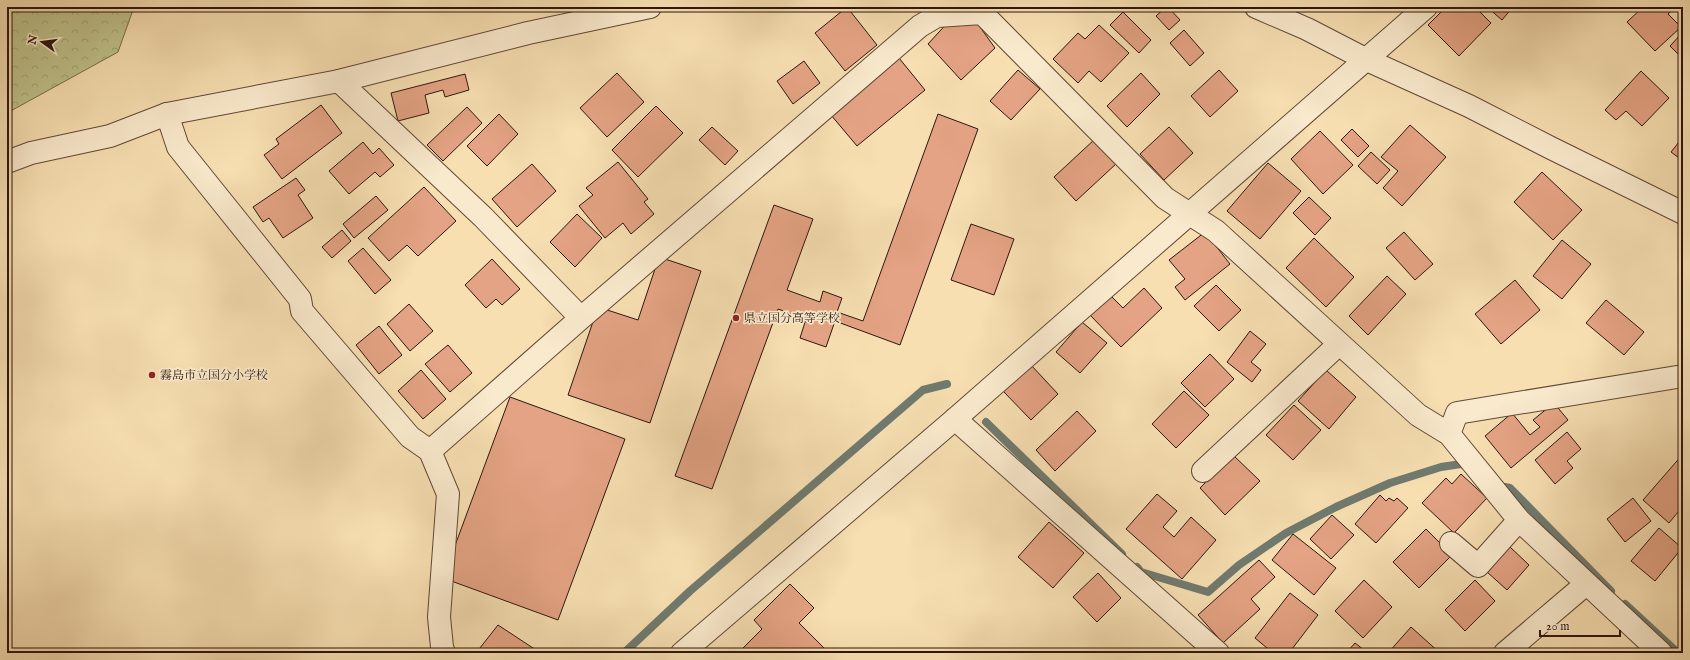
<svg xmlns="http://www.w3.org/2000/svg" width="1690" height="660" viewBox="0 0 1690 660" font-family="'IM FELL English','Noto Serif JP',serif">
  <defs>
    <pattern id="forest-crowns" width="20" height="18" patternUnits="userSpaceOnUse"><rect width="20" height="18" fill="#bfc18a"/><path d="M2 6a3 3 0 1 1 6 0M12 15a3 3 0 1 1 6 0" fill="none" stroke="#a4a576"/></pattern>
  </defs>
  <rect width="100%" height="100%" fill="#f7dfb2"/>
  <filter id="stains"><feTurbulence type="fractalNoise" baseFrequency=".005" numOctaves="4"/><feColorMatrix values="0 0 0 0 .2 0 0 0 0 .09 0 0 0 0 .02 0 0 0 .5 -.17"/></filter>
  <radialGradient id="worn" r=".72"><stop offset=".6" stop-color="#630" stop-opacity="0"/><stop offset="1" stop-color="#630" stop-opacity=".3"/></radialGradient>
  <!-- forest -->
  <path fill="url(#forest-crowns)" stroke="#766c4c" d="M7,7H134L118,52L7,113Z"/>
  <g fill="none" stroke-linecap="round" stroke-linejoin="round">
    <!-- stream -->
    <path stroke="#707a6f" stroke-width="8" d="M986,422L1122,554
      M1505,487L1510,488L1611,591
      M1137,567L1141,572L1208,592L1239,565L1286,533L1336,507L1390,483L1441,467L1461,464L1469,467
      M1625,604L1678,653
      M624,653L690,591L923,390L947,384"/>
  </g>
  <!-- building -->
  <path fill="#e4a384" stroke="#2d160d" d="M847,7L877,45L845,71L815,33Z
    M1166,7H1168L1180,20L1169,30L1156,16Z
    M1446,7H1475L1491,23L1459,56L1428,25Z
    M1487,7H1513L1502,20Z
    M1643,7H1676L1668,14L1681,27L1655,51L1627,22Z
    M1123,12L1151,40L1139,53L1110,25Z
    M950,20H975L995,48L961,80L928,44Z
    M1099,25L1129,53L1101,82L1089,71L1078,83L1053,59L1078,33L1085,39Z
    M1184,30L1204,53L1190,66L1170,43Z
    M1683,32V59L1670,46Z
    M899,58L925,90L857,146L831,115Z
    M804,61L820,83L793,104L777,81Z
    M1018,70L1040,89L1011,120L990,101Z
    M1219,70L1238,91L1210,117L1191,96Z
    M1641,71L1669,98L1642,126L1626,111L1616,120L1605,110Z
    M617,73L644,102L607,137L580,108Z
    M1141,73L1160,94L1127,127L1107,106Z
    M465,74L469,90L445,97L443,90L425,95L429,113L398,121L391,93Z
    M321,105L342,133L282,179L264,155L279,144L276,139Z
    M656,106L683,133L638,177L612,150Z
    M467,107L482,123L443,161L427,145Z
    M499,114L518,134L487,166L467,146Z
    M938,114L978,129L900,345L835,321L826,347L800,338L806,319L778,309L712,489L675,476L774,205L813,219L787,290L820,302L823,291L842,298L837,312L863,321Z
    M1410,125L1446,157L1402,206L1383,188L1398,171L1381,157Z
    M712,127L738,151L725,165L699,140Z
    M1169,127L1193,153L1164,180L1140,154Z
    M1352,129L1369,146L1358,157L1341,140Z
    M1320,131L1353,165L1323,194L1291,159Z
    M1683,137V161L1671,152Z
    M1095,139L1117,163L1076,201L1054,177Z
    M363,142L373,154L379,148L394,165L380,177L375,172L349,194L329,171Z
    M1371,152L1390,170L1377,184L1358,166Z
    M618,162L648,199L644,202L654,214L631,234L623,223L605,238L579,206L593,195L586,188Z
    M1268,163L1301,191L1260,239L1227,211Z
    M532,164L556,191L517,227L492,199Z
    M1542,172L1582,210L1553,240L1514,202Z
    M296,178L305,190L298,195L313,218L283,238L269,218L263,222L253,207Z
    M424,187L456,221L418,256L407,245L389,261L368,238Z
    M376,196L388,210L354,238L343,224Z
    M1309,197L1331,218L1315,235L1293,213Z
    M577,214L602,238L575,267L550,242Z
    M971,224L1014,239L994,295L951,280Z
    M342,230L351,241L332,258L322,247Z
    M1205,232L1230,264L1185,300L1175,287L1185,279L1169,260Z
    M1404,232L1433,264L1415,280L1386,248Z
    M1314,238L1354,277L1326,307L1286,268Z
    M1562,240L1591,264L1562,299L1533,276Z
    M363,248L391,280L375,294L348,261Z
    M659,257L701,271L650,423L568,395L598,307L638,320Z
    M492,259L520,289L502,305L496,299L486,308L465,285Z
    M1387,276L1406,294L1368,335L1349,316Z
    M1515,280L1540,310L1501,344L1475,314Z
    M1216,285L1241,310L1219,331L1194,306Z
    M1144,288L1162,308L1121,347L1089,314L1110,295L1123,308Z
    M1606,300L1644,332L1624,355L1586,323Z
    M409,304L433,331L410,351L387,324Z
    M1082,322L1107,343L1080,373L1056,352Z
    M379,326L402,355L379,374L356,345Z
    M1250,331L1266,344L1251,362L1261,370L1252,382L1227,362Z
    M448,345L472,373L450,392L425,364Z
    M1210,354L1234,379L1205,407L1181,383Z
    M1031,365L1058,394L1031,420L1003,391Z
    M421,370L446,399L423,419L398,391Z
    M1326,370L1356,397L1329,429L1298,401Z
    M1184,391L1209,415L1176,448L1152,424Z
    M510,397L625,439L558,620L443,578Z
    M1554,403L1568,420L1511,468L1485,436L1512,413L1530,435L1540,427L1533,420Z
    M1294,405L1321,430L1293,460L1266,435Z
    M1077,411L1096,431L1055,471L1036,450Z
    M1567,432L1581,449L1567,461L1573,468L1555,484L1535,460Z
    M1683,454V506L1669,523L1643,500Z
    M1233,455L1260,481L1225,515L1200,488Z
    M1461,474L1487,498L1454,533L1422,503L1446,478L1452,484Z
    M1157,494L1177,511L1163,527L1174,537L1191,517L1216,540L1182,579L1126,529Z
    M1380,495L1386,501L1389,498L1394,501L1397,498L1408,508L1376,543L1355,524Z
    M1633,498L1651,521L1625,542L1607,519Z
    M1332,515L1354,535L1331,559L1310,539Z
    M1049,522L1084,553L1053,588L1018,557Z
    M1659,528L1682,548L1655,581L1631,561Z
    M1426,529L1452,555L1419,588L1393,562Z
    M1293,534L1336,568L1314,595L1272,560Z
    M1509,546L1529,565L1507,590L1486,571Z
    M1259,560L1275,577L1251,599L1260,609L1223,643L1198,615Z
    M1098,573L1121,598L1097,622L1073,597Z
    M1364,580L1392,607L1363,638L1335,611Z
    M1475,580L1495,601L1465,631L1445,610Z
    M790,584L814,608L799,623L826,650L824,653H738L762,629L754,620Z
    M1290,593L1318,615L1289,653H1273L1255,638Z
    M498,625L536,650L538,653H476Z
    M1411,627L1440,653H1388Z
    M1355,643L1368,653H1346Z"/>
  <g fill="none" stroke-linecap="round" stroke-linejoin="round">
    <!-- minor casing -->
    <g stroke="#604836" stroke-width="24">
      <path id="minor" d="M339,81L483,217L581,318
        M167,114L178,147L300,299L302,311L410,437L430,451L581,318L920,26L937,16L982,13L1165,198L1216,231L1418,415L1449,434L1519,520L1661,653
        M955,419L1218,653
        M1449,434L1457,413L1683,376
        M430,451L448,494L439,617L442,647L444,653
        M1203,471L1339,344
        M1451,543L1478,566L1519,520
        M1505,653L1586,584"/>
    </g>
    <!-- tertiary casing -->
    <g stroke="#604836" stroke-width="24">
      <path id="tertiary" d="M1256,7L1307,29L1367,60L1469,106L1551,148L1683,213
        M7,162L31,153L110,136L167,114L339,81L528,33L650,7
        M682,653L955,419L1426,7"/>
    </g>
    <!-- minor -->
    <use href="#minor" stroke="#faeacd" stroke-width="22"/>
    <!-- tertiary -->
    <use href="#tertiary" stroke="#faeacd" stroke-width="22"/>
  </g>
  <!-- markers -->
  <g fill="#8f2418" stroke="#faeacd" stroke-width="1.5">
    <circle cx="736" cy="318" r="4"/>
    <circle cx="152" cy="375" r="4"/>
  </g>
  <g text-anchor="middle" stroke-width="3.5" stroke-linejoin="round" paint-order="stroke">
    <!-- poi labels -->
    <g font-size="12" fill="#2d160d" stroke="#faeacd" text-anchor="start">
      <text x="744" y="322">県立国分高等学校</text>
      <text x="160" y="379">霧島市立国分小学校</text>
    </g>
  </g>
  <!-- margin -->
  <rect width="1690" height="660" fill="none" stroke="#f7dfb2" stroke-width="24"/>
  <rect x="8" y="8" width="1674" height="644" fill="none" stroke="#2d160d" stroke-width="2"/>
  <rect x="12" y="12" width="1666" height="636" fill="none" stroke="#2d160d"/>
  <!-- north arrow -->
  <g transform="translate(42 42) rotate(284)" stroke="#faeacd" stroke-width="3" paint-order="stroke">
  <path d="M0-3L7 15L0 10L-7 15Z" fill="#2d160d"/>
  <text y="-6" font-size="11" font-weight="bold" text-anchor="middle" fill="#2d160d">N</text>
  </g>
  <!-- scale -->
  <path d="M1540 630v6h80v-6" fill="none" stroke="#2d160d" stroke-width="2"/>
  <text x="1546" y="630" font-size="12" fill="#2d160d" stroke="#faeacd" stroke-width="3" paint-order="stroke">20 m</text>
  <rect width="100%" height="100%" filter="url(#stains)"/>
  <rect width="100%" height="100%" fill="url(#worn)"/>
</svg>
